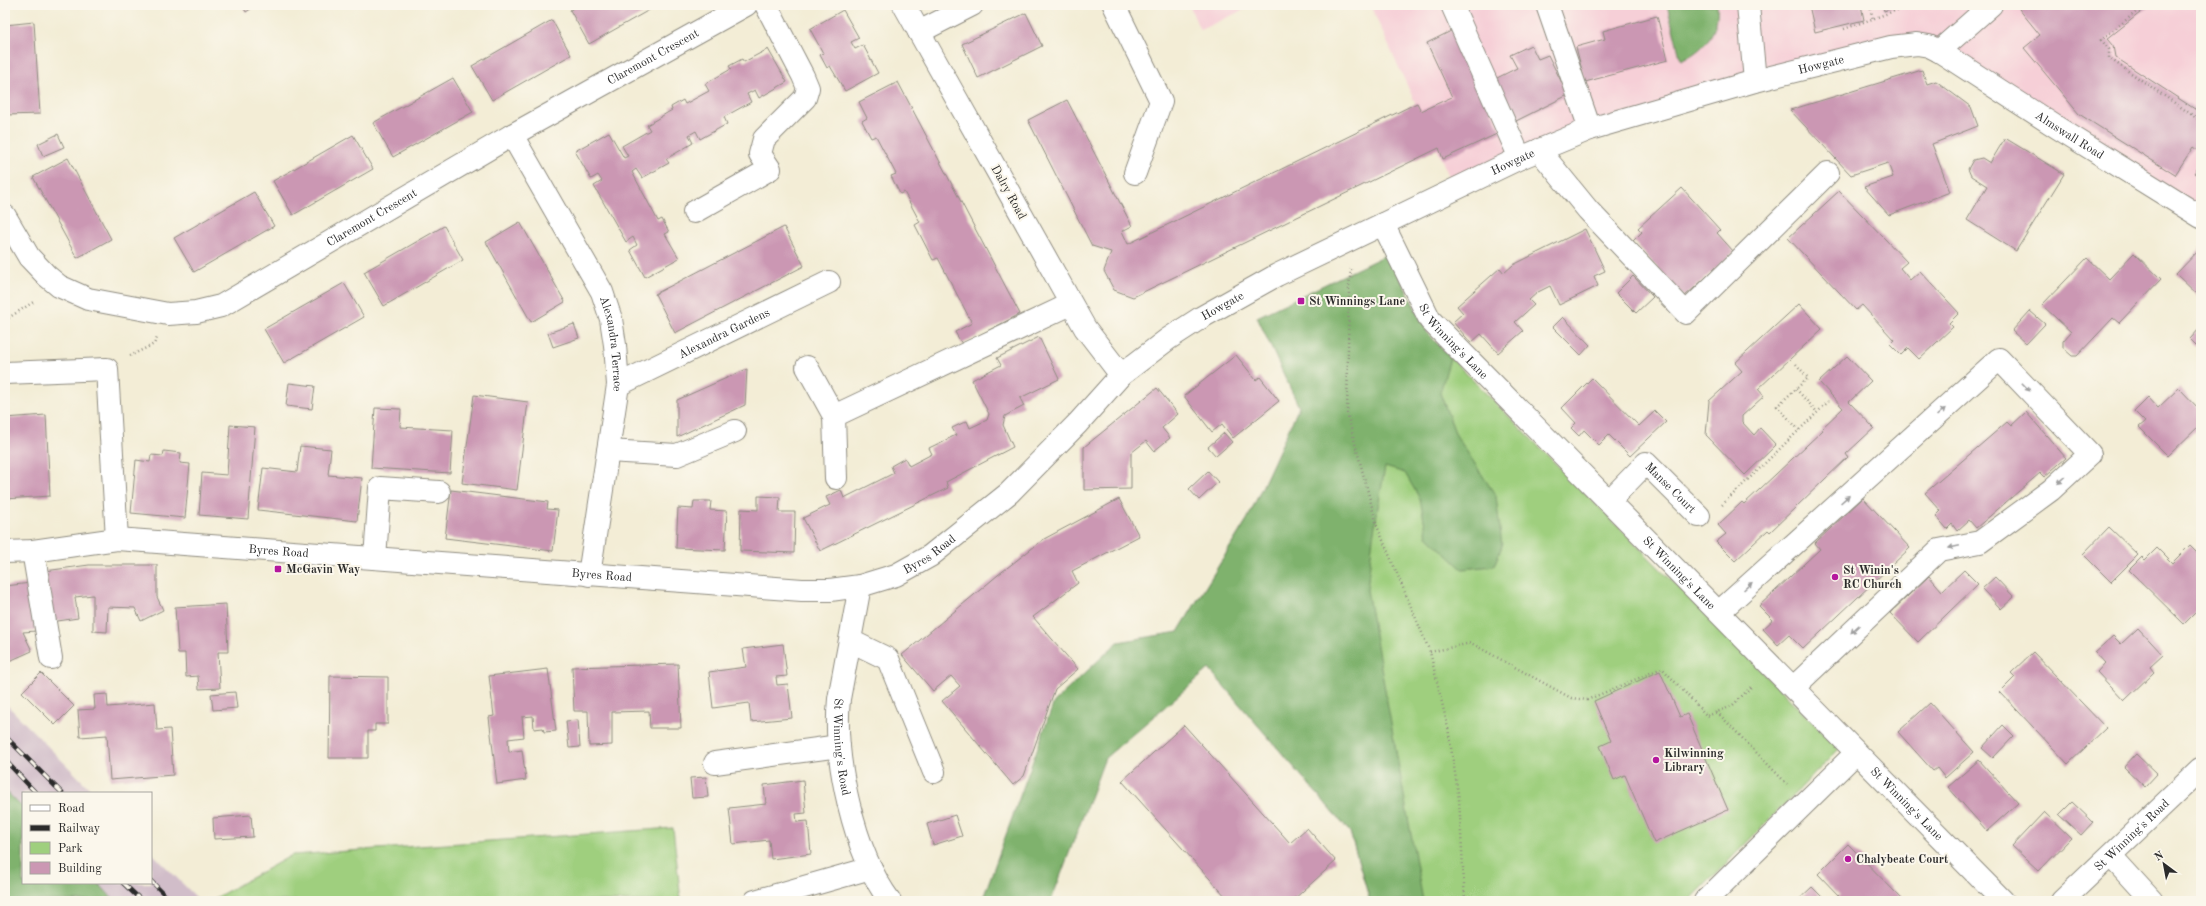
<svg xmlns="http://www.w3.org/2000/svg" width="2206" height="906" viewBox="0 0 2206 906" font-family="'Old Standard TT',serif">
  <rect width="100%" height="100%" fill="#fbf7ec"/>
  <filter id="ink" filterUnits="userSpaceOnUse"><feTurbulence type="fractalNoise" baseFrequency=".025" numOctaves="2"/><feDisplacementMap in="SourceGraphic" scale="8" xChannelSelector="R" yChannelSelector="G"/><feConvolveMatrix kernelMatrix="1 2 1 2 8 2 1 2 1" color-interpolation-filters="sRGB"/></filter>
  <filter id="wash" filterUnits="userSpaceOnUse"><feTurbulence type="fractalNoise" baseFrequency=".012" numOctaves="4" result="noise"/><feDisplacementMap in="SourceGraphic" scale="16" xChannelSelector="R" yChannelSelector="G"/><feGaussianBlur stdDeviation="0.9" result="paint"/><feColorMatrix in="noise" values="0 0 0 0 0 0 0 0 0 0 0 0 0 0 0 0 0 1.4 0 .05"/><feComposite in="paint" operator="in"/></filter>
  <g filter="url(#wash)">
    <rect width="100%" height="100%" fill="#f3edd6"/>
    <!-- built -->
    <path fill="#f6cfd7" d="M1189,5H1254L1200,30Z
      M1370,5H2201V217L1929,46L1755,81L1455,189Z"/>
    <!-- industrial -->
    <path fill="#d1bdc9" d="M5,703L94,793H23V808L5,790Z
      M151,852L200,901H115L98,883H151Z"/>
    <!-- green -->
    <path fill="#9fcf7e" stroke="#657d54" d="M1388,254L1429,336L1839,749L1689,901H1370L1350,832L1178,632L1248,518L1300,406L1327,284Z
      M673,828L681,901H210L292,855Z"/>
    <!-- forest -->
    <path fill="#7fb26d" stroke="#556e4c" d="M1667,5H1717C1720,32 1704,50 1681,61Z
      M1388,254L1427,332L1450,358L1440,393L1456,435L1496,496L1502,546L1494,566L1462,569L1427,536L1420,499L1405,473L1385,467L1373,537L1367,590L1423,901H1370L1350,832L1209,669L1105,758L1051,901H982L1054,702L1118,642L1178,632L1248,518L1299,407L1257,317Z
      M5,790L23,808V883H98L115,901H5Z"/>
    <g id="blocks">
      <!-- building -->
      <path fill="#cb97b3" d="M242,5H257L246,12Z
        M578,5H658L589,44L570,10Z
        M1809,5H1861L1864,20L1815,32Z
        M1883,5H1900L1884,11Z
        M2024,5H2150L2107,39L2113,46L2115,57L2201,113V153L2193,147L2175,175L2079,114L2024,48L2040,35L2019,9Z
        M843,10L859,38L851,42L855,49L863,45L878,73L845,91L830,66L827,68L820,55L823,53L810,29Z
        M1026,13L1042,46L978,78L962,44Z
        M1657,16L1668,60L1585,82L1576,47L1605,39L1603,31Z
        M552,20L571,55L492,100L472,66Z
        M34,22L40,114L5,115V25Z
        M1453,30L1501,132L1443,159L1439,148L1133,297L1114,290L1104,271L1111,252L1092,246L1028,120L1067,100L1132,226L1122,231L1128,244L1417,103L1421,111L1452,97L1427,43Z
        M1531,45L1538,59L1548,55L1568,95L1516,121L1495,79L1517,68L1510,55Z
        M768,49L787,82L759,98L755,90L747,94L751,102L724,117L727,124L700,139L696,131L689,135L693,143L666,159L669,163L642,178L636,169L632,172L658,221L662,219L669,232L665,234L679,258L645,277L630,250L637,245L633,237L626,242L594,186L602,181L598,175L591,179L575,151L609,132L624,158L628,156L622,146L650,130L647,125L672,110L671,107L683,100L685,104L709,91L705,84L731,69L729,66L742,59L744,62Z
        M1922,70L1927,84L1936,81L1971,107L1978,126L1932,144L1950,192L1889,215L1864,187L1893,177L1888,163L1851,175L1790,110Z
        M453,78L473,112L393,157L373,123Z
        M898,82L1020,314L962,344L955,332L972,323L938,258L933,260L915,225L920,222L904,192L900,194L891,176L896,174L876,136L871,138L862,121L867,118L859,102Z
        M58,134L64,147L43,156L38,144Z
        M353,135L373,169L293,215L273,181Z
        M2005,138L2064,174L2016,251L1967,220L1987,186L1971,176L1968,169L1973,160L1982,158L1990,163Z
        M68,158L111,239L77,258L33,177Z
        M2201,164V178L2194,173Z
        M1682,188L1720,230L1717,233L1734,252L1684,297L1633,241L1642,232L1638,228Z
        M1839,191L1907,262L1900,268L1910,280L1920,271L1959,313L1949,323L1953,327L1919,359L1908,348L1901,355L1890,344L1894,340L1862,305L1856,310L1788,238Z
        M254,192L274,226L194,272L174,238Z
        M520,222L565,302L531,322L486,242Z
        M444,226L463,260L384,306L364,272Z
        M784,227L804,266L675,333L655,294Z
        M1585,229L1605,271L1594,276L1598,286L1559,305L1550,286L1538,292L1529,300L1534,305L1515,322L1523,331L1498,353L1481,334L1471,343L1453,322L1463,313L1457,306L1500,268L1504,273L1513,265Z
        M2201,248V298L2176,274Z
        M2134,253L2161,279L2119,323L2113,318L2077,356H2072L2063,348V341L2071,332L2042,305L2087,258L2109,279Z
        M1633,276L1653,297L1636,313L1616,293Z
        M344,283L364,317L284,363L264,329Z
        M1799,304L1822,329L1758,389L1764,396L1742,416V422L1754,435L1760,428L1776,445L1745,475L1706,435L1709,401L1742,371L1735,363Z
        M2030,311L2045,324L2026,344L2012,331Z
        M1563,317L1590,345L1581,355L1553,327Z
        M574,324L579,338L553,347L548,333Z
        M2201,327V350L2190,339Z
        M1039,337L1059,379L1020,398L1024,406L1005,416L1003,425L1013,447L946,482L948,488L820,551L803,518L830,505L826,497L841,490L844,498L894,473L891,466L905,458L909,466L932,454L929,448L956,435L952,428L967,421L970,428L987,420L989,414L972,380L1001,365L997,358Z
        M1236,355L1256,380L1260,377L1279,401L1233,438L1222,424L1212,432L1184,396Z
        M1847,356L1871,381L1849,402L1874,428L1846,454L1848,457L1824,480L1770,532L1768,530L1735,561L1716,542L1726,534L1718,525L1742,502L1744,504L1823,430L1821,429L1843,408L1819,382Z
        M747,369L745,405L677,437V400Z
        M1592,378L1639,426L1655,411L1666,422L1630,456L1609,435L1599,445L1584,430L1579,436L1571,428L1576,423L1562,408Z
        M289,383L315,386L312,409L286,406Z
        M1157,388L1178,414L1162,428L1170,438L1154,451L1146,441L1131,453V489L1084,490V447Z
        M2179,388L2201,411V424L2168,456L2139,427L2145,422L2134,411L2148,397L2158,408Z
        M474,395L528,402L517,490L462,483Z
        M375,408L401,409L400,427L453,430L450,473L371,468Z
        M2026,412L2066,458L2044,477L2040,473L1976,528L1969,520L1957,531L1952,524L1947,529L1936,516L1941,511L1925,493L2007,422L2011,426Z
        M46,415L50,496L5,499V418Z
        M230,425L255,427L248,519L199,515L202,473L227,475Z
        M1224,433L1232,442L1216,456L1208,447Z
        M300,446L331,449L328,475L362,478L357,521L258,510L263,468L297,472Z
        M164,451L181,453L180,463L190,464L185,518L131,513L136,460L150,462L151,455L163,456Z
        M1208,471L1218,482L1199,500L1189,489Z
        M451,490L548,502L547,509L558,510L553,551L445,538Z
        M758,496L780,497L779,512H795L794,553L740,551L741,509L758,510Z
        M1863,498L1910,548L1803,649L1789,635L1778,645L1763,629L1773,620L1759,606L1820,549L1815,543Z
        M1119,499L1139,536L1072,571L1078,583L1033,617L1078,669L1055,689L1024,776L1013,785L942,701L960,686L951,676L933,691L902,655L998,575L1044,539Z
        M694,501H711L710,510L727,511L725,550L676,548L678,508L693,509Z
        M2109,527L2138,555L2111,582L2083,554Z
        M2190,545L2201,556V607L2184,624L2129,570L2142,557L2145,560L2157,548L2172,563Z
        M89,565H157V597L163,610L141,621L135,608L108,607L107,632L93,631V595L75,597L78,618L51,622L45,571Z
        M1964,570L1978,584L1918,642L1890,613L1929,576L1942,591Z
        M1995,577L2014,597L2001,609L1982,589Z
        M31,583L36,631L23,632L32,651L5,663V586Z
        M226,604L228,652H218L220,688L199,689L198,676L186,677L185,653H178L175,607Z
        M2138,628L2163,655L2150,667L2154,672L2124,701L2097,672L2105,663L2095,652L2113,636L2121,644Z
        M783,644L787,676L776,677L777,685L788,684L792,718L751,722L749,703L713,708L709,672L746,667L743,649Z
        M2033,652L2106,728L2068,764L2000,692L2015,677L2011,673Z
        M678,664L681,728H650L649,711L612,712V745L589,746L588,711H574L572,667Z
        M548,669L556,731L544,732L543,728L534,729L533,716L522,717L524,737L508,739L509,752L522,750L526,780L497,784L489,717L494,716L489,676Z
        M1660,671L1680,717L1687,714L1728,810L1654,843L1625,775L1614,780L1600,746L1611,741L1594,701Z
        M41,673L74,706L55,725L22,692Z
        M330,676L388,677V724H375V731H368V758H329Z
        M235,692L237,708L213,710L211,694Z
        M107,694L108,707L155,703L157,730L170,729L173,775L110,780L107,735L80,737L78,710L95,709L94,695Z
        M1930,703L1974,752L1945,778L1937,768L1933,771L1898,732Z
        M578,720L580,747L569,748L566,721Z
        M1184,725L1290,843L1307,828L1336,861L1292,901H1224L1227,898L1122,781Z
        M2003,725L2014,736L1993,758L1982,748Z
        M2136,754L2157,774L2145,787L2124,767Z
        M1979,760L2018,803L1987,831L1948,787Z
        M706,777L708,797L692,798L690,778Z
        M803,780L806,813L796,814L797,822L808,821L811,854L771,859L769,840L733,844L729,808L766,804L764,785Z
        M2072,802L2093,822L2081,835L2059,815Z
        M2044,812L2071,838L2039,871L2012,846Z
        M251,815L253,837L214,839L213,818Z
        M955,815L962,836L933,845L927,824Z
        M1848,844L1904,901H1833L1839,896L1818,874Z
        M1812,887L1826,901H1797Z"/>
    </g>
  </g>
  <g filter="url(#ink)">
    <use href="#blocks" fill-opacity="0" stroke="#8f8c80" stroke-width="1"/>
    <g fill="none" stroke-linecap="round" stroke-linejoin="round">
      <!-- minor casing -->
      <g stroke="#8f8c80" stroke-width="24">
        <g id="minor">
          <path d="M1114,5L1161,101L1135,173"/>
          <path d="M1452,5L1520,158"/>
          <path d="M1547,5L1590,129"/>
          <path d="M919,32L972,5"/>
          <path d="M1939,51L1991,5"/>
          <path id="s1" d="M512,135L602,292L611,319L615,345L618,385L589,575"/>
          <path d="M1539,150L1588,210L1686,313L1828,173"/>
          <path d="M694,212L770,169L760,154L764,139L805,98L808,88L803,76L766,5"/>
          <path id="s2" d="M5,216L29,257L47,276L59,286L88,299L168,314L196,312L221,306L512,135L746,5"/>
          <path id="s3" d="M1383,224L1430,320L2003,901"/>
          <path d="M807,367L834,416L836,478"/>
          <path d="M5,373L107,369L117,539"/>
          <path id="s4" d="M618,385L829,282"/>
          <path d="M834,416L1071,304"/>
          <path d="M608,451L677,455L735,431"/>
          <path id="s5" d="M1609,501L1646,463L1699,516"/>
          <path d="M33,551L51,658"/>
          <path d="M375,558L380,488L439,492"/>
          <path id="s6" d="M860,586L839,699C833,758 854,853 890,901"/>
          <path d="M1719,612L1999,359L2090,454L2051,490L1980,542L1939,550L1794,687"/>
          <path d="M851,641L888,659L934,772"/>
          <path d="M715,763L839,746"/>
          <path d="M2111,856L2152,901"/>
          <path d="M755,901L871,868"/>
          <path d="M1705,901L1856,753"/>
          <path id="s7" d="M2062,901L2201,769"/>
        </g>
      </g>
      <!-- major casing -->
      <g stroke="#8f8c80" stroke-width="24">
        <g id="major">
          <path d="M1748,5L1755,81"/>
          <path id="s8" d="M1121,375L1168,339L1202,317L1277,275L1520,158L1590,129L1755,81L1891,47L1917,44L1929,46L1939,51L2058,128L2201,217"/>
        </g>
      </g>
      <!-- highway casing -->
      <g stroke="#8f8c80" stroke-width="24">
        <g id="highway">
          <path id="s9" d="M5,552L33,551L117,539L802,590H830L860,586L896,575L930,556L1009,493L1078,423L1121,375L1085,328L904,5"/>
        </g>
      </g>
      <!-- path -->
      <path stroke="#8f8c80" stroke-width="2.5" stroke-dasharray="1 3" stroke-linecap="butt" d="M1870,5L1873,20
        M2145,5L2101,40L2109,49V58L2201,121
        M1844,29L1911,5
        M1351,269L1349,286L1347,413L1377,526L1430,652L1448,728L1459,799L1465,901
        M5,320L35,301
        M130,356L154,344L157,338
        M1796,364L1808,378L1777,406L1799,430
        M1796,389L1817,412
        M1722,505L1829,401
        M1430,652L1471,643L1571,698L1587,700L1662,668L1707,716L1732,706L1752,686
        M1717,712L1787,784"/>
      <!-- minor -->
      <use href="#minor" stroke="#fff" stroke-width="22"/>
      <!-- major -->
      <use href="#major" stroke="#fff" stroke-width="22"/>
      <!-- highway -->
      <use href="#highway" stroke="#fff" stroke-width="22"/>
      <!-- rail casing -->
      <g stroke="#2b2b2b" stroke-width="4.5">
        <path id="rail" d="M5,736L62,793
          M5,760L36,793
          M151,881L171,901
          M123,883L142,901"/>
      </g>
      <!-- rail -->
      <use href="#rail" stroke="#fbf7ec" stroke-width="3" stroke-dasharray="9" stroke-linecap="butt"/>
    </g>
    <!-- one-way arrows -->
    <defs><path id="oneway-solid" d="M-6-.8H1V-3.2L6.5 0L1 3.2V.8H-6Z"/></defs>
    <g fill="#a0a0a0">
      <use href="#oneway-solid" transform="translate(2026 387) rotate(46)"/>
      <use href="#oneway-solid" transform="translate(1941 412) rotate(-42)"/>
      <use href="#oneway-solid" transform="translate(2062 480) rotate(138)"/>
      <use href="#oneway-solid" transform="translate(1845 499) rotate(-42)"/>
      <use href="#oneway-solid" transform="translate(1954 547) rotate(168)"/>
      <use href="#oneway-solid" transform="translate(1748 586) rotate(-42)"/>
      <use href="#oneway-solid" transform="translate(1855 629) rotate(137)"/>
    </g>
  </g>
  <!-- markers -->
  <g fill="#b5179e" stroke="#fbf7ec" stroke-width="1.5">
    <rect x="1297" y="297" width="8" height="8" rx="2"/>
    <rect x="274" y="565" width="8" height="8" rx="2"/>
    <circle cx="1835" cy="577" r="4"/>
    <circle cx="1656" cy="760" r="4"/>
    <circle cx="1848" cy="859" r="4"/>
  </g>
  <g text-anchor="middle" stroke-width="4" stroke-linejoin="round" paint-order="stroke">
    <!-- street labels -->
    <g font-size="12" fill="#2b2b2b" stroke="#fbf7ec">
      <text dy="4" stroke="none"><textPath href="#s2" startOffset="755">Claremont Crescent</textPath></text>
      <text dy="4" stroke="none"><textPath href="#s8" startOffset="771">Howgate</textPath></text>
      <text dy="4" stroke="none"><textPath href="#s8" startOffset="1048">Almswall Road</textPath></text>
      <text dy="4" stroke="none"><textPath href="#s8" startOffset="447">Howgate</textPath></text>
      <text transform="translate(1009 192) rotate(61)" y="4">Dalry Road</text>
      <text dy="4" stroke="none"><textPath href="#s2" startOffset="431">Claremont Crescent</textPath></text>
      <text dy="4" stroke="none"><textPath href="#s8" startOffset="123">Howgate</textPath></text>
      <text dy="4" stroke="none"><textPath href="#s4" startOffset="118">Alexandra Gardens</textPath></text>
      <text dy="4" stroke="none"><textPath href="#s3" startOffset="138">St Winning's Lane</textPath></text>
      <text dy="4" stroke="none"><textPath href="#s1" startOffset="234">Alexandra Terrace</textPath></text>
      <text dy="4" stroke="none"><textPath href="#s5" startOffset="88">Manse Court</textPath></text>
      <text dy="4" stroke="none"><textPath href="#s9" startOffset="275">Byres Road</textPath></text>
      <text dy="4" stroke="none"><textPath href="#s9" startOffset="935">Byres Road</textPath></text>
      <text dy="4" stroke="none"><textPath href="#s3" startOffset="462">St Winning's Lane</textPath></text>
      <text dy="4" stroke="none"><textPath href="#s9" startOffset="599">Byres Road</textPath></text>
      <text dy="4" stroke="none"><textPath href="#s6" startOffset="163">St Winning's Road</textPath></text>
      <text dy="4" stroke="none"><textPath href="#s3" startOffset="786">St Winning's Lane</textPath></text>
      <text dy="4" stroke="none"><textPath href="#s7" startOffset="96">St Winning's Road</textPath></text>
    </g>
    <!-- poi labels -->
    <g font-size="12" font-weight="bold" fill="#2b2b2b" stroke="#fbf7ec" text-anchor="start">
      <text x="1309" y="305">St Winnings Lane</text>
      <text x="286" y="573">McGavin Way</text>
      <text x="1843" y="574">St Winin's<tspan x="1843" dy="14">RC Church</tspan></text>
      <text x="1664" y="757">Kilwinning<tspan x="1664" dy="14">Library</tspan></text>
      <text x="1856" y="863">Chalybeate Court</text>
    </g>
  </g>
  <!-- margin -->
  <rect width="2206" height="906" fill="none" stroke="#fbf7ec" stroke-width="20"/>
  <!-- legend -->
  <rect x="22" y="792" width="130" height="92" fill="#fbf7ec" stroke="#a8a59f"/>
  <rect x="30" y="805" width="20" height="6" fill="#ffffff" stroke="#a8a59f"/>
  <text x="58" y="812" font-size="12" fill="#2b2b2b">Road</text>
  <rect x="30" y="825" width="20" height="6" fill="#2b2b2b" stroke="#a8a59f"/>
  <text x="58" y="832" font-size="12" fill="#2b2b2b">Railway</text>
  <rect x="30" y="842" width="20" height="12" fill="#9fcf7e" stroke="#a8a59f"/>
  <text x="58" y="852" font-size="12" fill="#2b2b2b">Park</text>
  <rect x="30" y="862" width="20" height="12" fill="#cb97b3" stroke="#a8a59f"/>
  <text x="58" y="872" font-size="12" fill="#2b2b2b">Building</text>
  <!-- north arrow -->
  <g transform="translate(2164 864) rotate(328)" stroke="#fbf7ec" stroke-width="3" paint-order="stroke">
  <path d="M0-3L7 15L0 10L-7 15Z" fill="#2b2b2b"/>
  <text y="-6" font-size="11" font-weight="bold" text-anchor="middle" fill="#2b2b2b">N</text>
  </g>
</svg>
